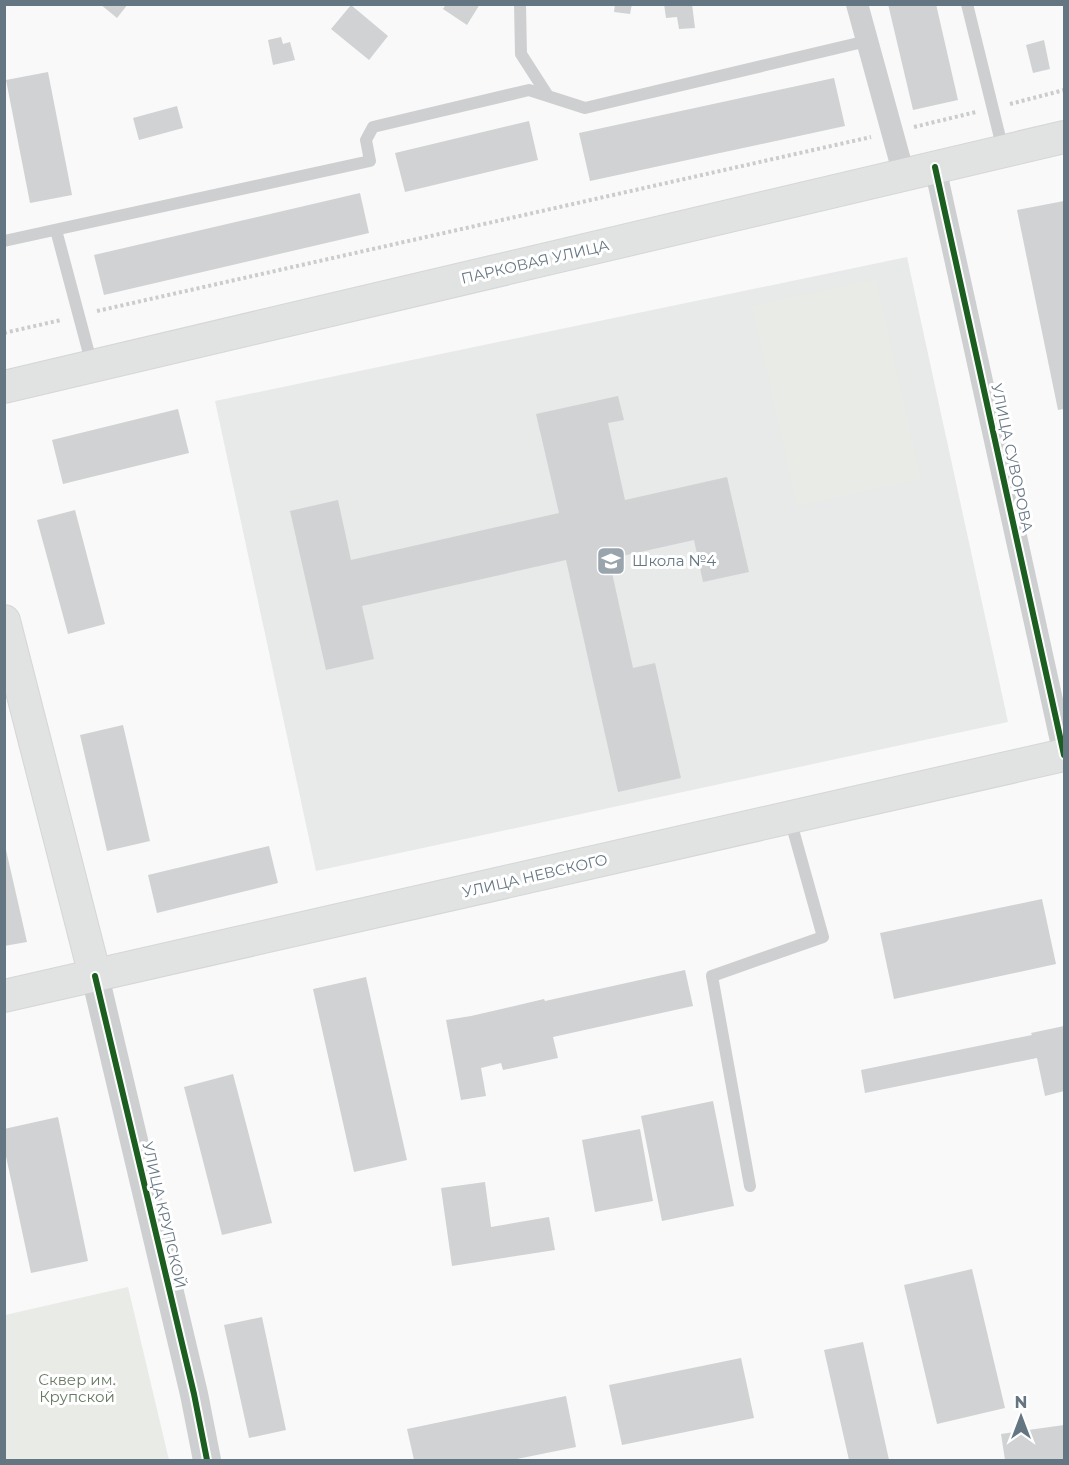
<svg xmlns="http://www.w3.org/2000/svg" width="1069" height="1465" viewBox="0 0 1069 1465" font-family="Montserrat,sans-serif">
  <rect width="100%" height="100%" fill="#f9f9f9"/>
  <!-- built -->
  <path fill="#e8e9e9" d="M907,257L1008,722L316,871L215,401Z"/>
  <!-- green -->
  <path fill="#e8ebe6" d="M876,279L921,479L797,506L752,306Z
    M128,1287L169,1460H5V1315Z"/>
  <!-- building -->
  <path fill="#d0d2d3" d="M100,4H128L117,18Z
    M446,4H480L467,25L443,9Z
    M615,4H632L630,14L614,12Z
    M664,4H692L695,28L679,29L677,17L666,18Z
    M888,4H936L958,100L913,110Z
    M351,5L388,36L369,60L331,29Z
    M281,37L283,44L290,42L295,60L273,65L268,40Z
    M1044,40L1050,69L1033,73L1026,45Z
    M48,72L72,195L30,203L6,80Z
    M834,78L845,126L590,181L579,133Z
    M177,106L183,128L139,140L133,118Z
    M529,121L538,160L405,192L395,153Z
    M360,193L369,233L104,295L94,255Z
    M1064,201V409L1058,410L1017,210Z
    M618,396L624,420L608,423L625,500L727,477L749,572L703,582L694,540L609,559L633,668L655,663L681,778L618,792L566,560L362,606L374,659L326,670L290,511L338,500L351,560L559,513L536,414Z
    M178,409L189,453L63,484L52,440Z
    M75,510L105,624L68,634L37,520Z
    M123,725L150,841L107,851L80,735Z
    M4,841L27,942L4,946Z
    M269,846L278,883L157,913L148,875Z
    M1042,899L1056,964L894,999L880,933Z
    M685,970L693,1006L553,1037L558,1058L503,1070L501,1063L481,1068L486,1096L461,1100L446,1020L471,1016L544,999L545,1001Z
    M366,977L407,1160L354,1172L313,989Z
    M1064,1026V1091L1045,1096L1037,1058L865,1093L861,1070L1032,1035L1031,1033Z
    M233,1074L272,1223L222,1235L184,1087Z
    M713,1101L734,1206L662,1221L641,1116Z
    M58,1117L88,1261L31,1273L4,1147V1129Z
    M640,1129L653,1201L595,1212L582,1140Z
    M485,1182L491,1227L549,1217L555,1250L452,1266L441,1188Z
    M972,1269L1005,1408L937,1424L904,1285Z
    M262,1317L286,1430L249,1438L224,1325Z
    M863,1342L889,1460H849L824,1350Z
    M741,1358L754,1418L622,1445L609,1385Z
    M566,1396L576,1447L512,1460H414L407,1429Z
    M1064,1425V1460H1005L1001,1434Z"/>
  <g fill="none" stroke-linecap="round" stroke-linejoin="round">
    <!-- secondary casing -->
    <g stroke="#d5d6d7" stroke-width="34">
      <path id="secondary" d="M4,387L1064,137
        M4,621L95,976
        M4,996L1064,755"/>
    </g>
    <!-- path -->
    <path stroke="#cbcccd" stroke-width="4" stroke-dasharray="3 3" stroke-linecap="butt" d="M1010,104L1064,90
      M914,127L976,112
      M97,311L871,137
      M4,333L61,320"/>
    <!-- service -->
    <path stroke="#cecfd0" stroke-width="12" d="M520,4L521,54L548,96
      M967,4L1003,150
      M56,230L92,365
      M4,241L370,161L366,140L373,127L529,90L585,108L867,41
      M750,1186L712,976L823,937L790,819"/>
    <!-- minor -->
    <path stroke="#cecfd0" stroke-width="22" d="M857,4L904,175
      M935,167L1064,755"/>
    <!-- tertiary -->
    <path stroke="#cecfd0" stroke-width="28" d="M95,976L194,1394L207,1460"/>
    <!-- secondary -->
    <use href="#secondary" stroke="#e1e2e2" stroke-width="32"/>
    <!-- cycleway casing -->
    <g stroke="#fff" stroke-width="10">
      <path id="cycleway" d="M935,167L1064,755
        M95,976L194,1394L207,1460"/>
    </g>
    <!-- cycleway -->
    <use href="#cycleway" stroke="#1b5e20" stroke-width="6"/>
  </g>
  <!-- icons -->
  <defs>
    <g id="school-square" transform="scale(1.5)"><rect x="-9" y="-9" width="18" height="18" rx="4" fill="#99a4ac" stroke="#fff"/><path d="M0-5L7-2L0 1L-7-2ZM-4 1L0 2.5L4 1V4Q0 6-4 4Z" fill="#fff"/></g>
  </defs>
  <g fill-rule="evenodd">
    <use href="#school-square" x="611" y="561"/>
  </g>
  <g text-anchor="middle" stroke-width="6" stroke-linejoin="round" paint-order="stroke">
    <!-- street labels -->
    <g font-size="15" fill="#657683" stroke="#fff">
      <text transform="translate(535 262) rotate(-13)" y="5">ПАРКОВАЯ УЛИЦА</text>
      <text transform="translate(1012 458) rotate(78)" y="5">УЛИЦА СУВОРОВА</text>
      <text transform="translate(535 876) rotate(-13)" y="5">УЛИЦА НЕВСКОГО</text>
      <text transform="translate(164 1215) rotate(77)" y="5">УЛИЦА КРУПСКОЙ</text>
    </g>
    <!-- poi labels -->
    <g font-size="15" fill="#657683" stroke="#fff" text-anchor="start">
      <text x="632" y="566">Школа №4</text>
    </g>
    <!-- park labels -->
    <g font-size="15" fill="#687a64" stroke="#fff">
      <text x="77" y="1385">Сквер им.<tspan x="77" dy="17">Крупской</tspan></text>
    </g>
  </g>
  <!-- border -->
  <rect width="1069" height="1465" fill="none" stroke="#657683" stroke-width="12"/>
  <!-- north arrow -->
  <g transform="translate(1021 1417)" stroke="#ffffff" stroke-width="4.5" paint-order="stroke">
  <path d="M0-4.5L10 22L0 15L-10 22Z" fill="#657683"/>
  <text y="-9" font-size="16" font-weight="bold" text-anchor="middle" fill="#657683">N</text>
  </g>
</svg>
